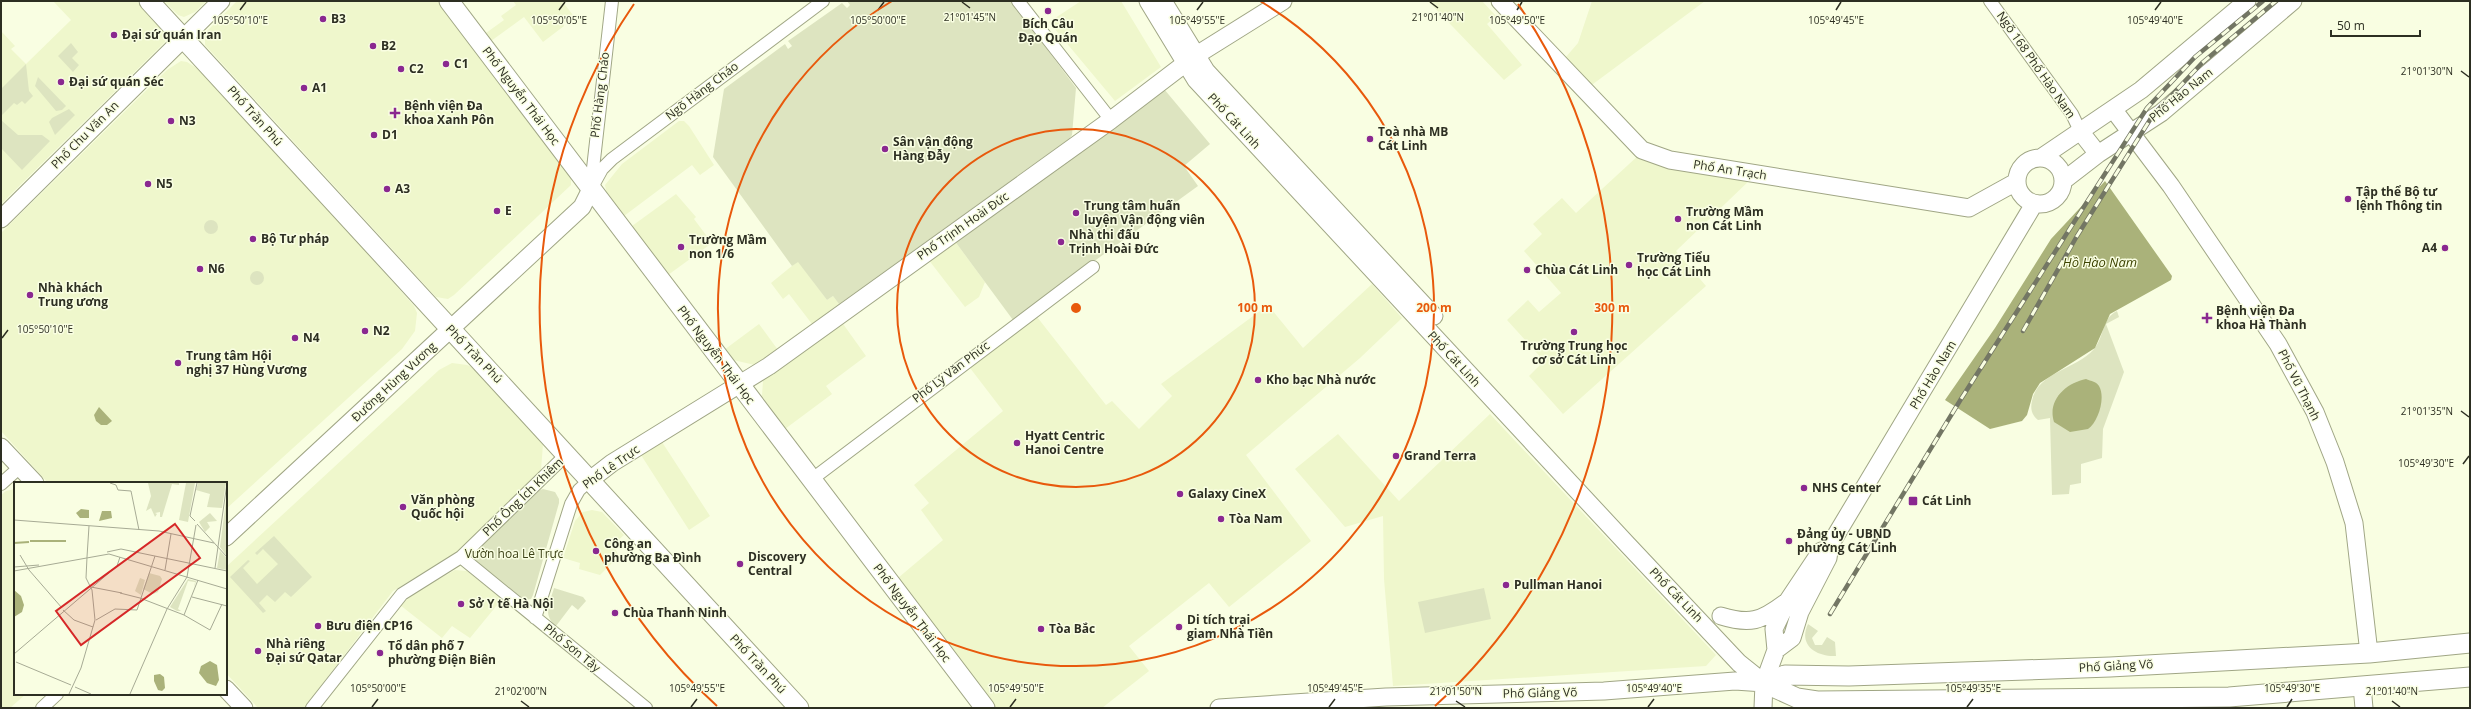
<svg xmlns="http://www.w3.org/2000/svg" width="2471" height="709" viewBox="0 0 2471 709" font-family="'Open Sans',sans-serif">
  <rect width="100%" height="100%" fill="#f9fee2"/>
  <!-- built -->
  <path fill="#eff7cc" d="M53,1H137L164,30L165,42L1,204V31L15,46L11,49L26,64L71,20Z
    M164,1H206L195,12L184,17L178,15Z
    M237,1H438L571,175V185L454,295L448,299L436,297L205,45V33Z
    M513,1H562L573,15L563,23L564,26L543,42L524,17L491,41L486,33L504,20L501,16L516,5Z
    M1081,1H1121L1161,67L1115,101L1049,22Z
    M1428,1H1482L1496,16L1487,24L1522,65L1504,80Z
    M1592,1H1705L1589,87L1565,58L1578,43Z
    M181,61L187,62L198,69L335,217L414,306L417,313L415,331L402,349L226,509V483H48L1,431V233L167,70Z
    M679,121H684L689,126L714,165L700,175L692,165L624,216L607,195L605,185L622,164Z
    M1641,153L1752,178L1676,251L1706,286L1563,414L1529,376L1544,361L1507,320L1528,300L1539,312L1561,293L1524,251L1542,234L1533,224L1562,198L1576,213Z
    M676,194L696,217L694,219L712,243L668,275L632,226Z
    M954,240L985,282L979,297L965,307L928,259Z
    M798,261L827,300L833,296L839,304L812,324L789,294L783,299L771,283Z
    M1372,284L1402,318L1360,358L1246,455L1311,541L1229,607L1209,583L1129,646L1149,671L1102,708H996L898,578L943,540L921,510L929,503L914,485L1003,411L967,364L1034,313L1106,405L1112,401L1139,429L1172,396L1161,384L1268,305L1303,348Z
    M841,321L866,356L826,386L832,394L785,429L762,396L763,381L765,377Z
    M759,324L778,350L755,365L733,360L724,350Z
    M452,363L467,365L474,368L543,444L541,470L467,546L393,591L304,708H258L226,673V567L439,370Z
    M1490,414L1716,655L1706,666L1393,686L1384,579L1383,516L1345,527L1295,469L1338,434L1399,501Z
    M662,442L710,516L689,530L641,455Z
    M15,489V694H26L10,708H1V495L6,491Z
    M592,510L602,512L624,535L613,545L619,556L600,575L579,569L580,563L563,558L575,521L583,512Z
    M455,570L467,571L502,599L470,638L452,626L442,638L400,605L422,588Z"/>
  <!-- green -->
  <path fill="#dde4c0" d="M847,1H1011L1076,88L1072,135L1069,139L839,304L833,296L827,300L798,262L792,266L713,157L724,89L785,44L788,49L792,46L788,41L842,3L847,8L850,5Z
    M71,43L78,52L72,58L79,65L73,72L58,56Z
    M26,64L29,91L33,96L25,104L22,101L17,105L14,103L1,116V89Z
    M38,77L66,106L62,110L56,111L35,86Z
    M1164,89L1210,144L1184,166L1198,186L1013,320L954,240Z
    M69,109L75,115L55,135L49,122L52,118Z
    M1,120L18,135H42L50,141L22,170L1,148Z
    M204 227a7 7 0 1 1 14 0a7 7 0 1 1-14 0Z
    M250 278a7 7 0 1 1 14 0a7 7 0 1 1-14 0Z
    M2117,311L2119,317L2106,324L2124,372L2103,429L2102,458L2081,464V483L2070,485L2069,494L2052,495L2050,418L2038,420C2032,415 2030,409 2032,401C2038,371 2076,370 2094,349C2105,336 2101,319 2117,311Z
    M543,489L555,492L559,499V503L533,595L531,599L525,600L475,560L473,555L535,492Z
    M274,536L312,577L291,597L285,592L275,602L267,595L259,603L266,611L263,613L230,577L248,560L250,561L243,568L257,584L278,564L263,549L257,555L255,553Z
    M554,588L583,597L586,601L578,610L572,605L556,626C542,615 550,602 554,588Z
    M1484,588L1491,619L1425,633L1418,602Z
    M1808,624L1818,631L1812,638L1815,645H1822L1827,637L1835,642L1836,656C1816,657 1798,645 1808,624Z"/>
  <!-- water -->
  <path fill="#aab27a" d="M2105,181L2172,276L2171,280L2110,314L2095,348L2040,383L2033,394L2027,415L2022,421L1990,429L1945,400L1995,328L2051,239Z
    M2086,379C2091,381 2097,382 2099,386C2106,398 2098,422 2088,429L2070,432L2054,422C2047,400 2066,383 2086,379Z
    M99,407L112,421L107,425H101L96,421L94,415Z"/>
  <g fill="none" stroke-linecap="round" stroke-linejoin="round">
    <!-- street casing -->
    <g stroke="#a0a685" stroke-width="14">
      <path id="street" d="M1018,1L1111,120
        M1990,1L2072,114L2080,131
        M591,186L612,1
        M591,189L602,169L612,159L823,1
        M811,480L1093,267
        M1,484L20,467
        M461,557L646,708
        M535,618L571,504L579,490L590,480
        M42,708L57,694
        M312,708L402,594L461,557L566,455"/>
    </g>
    <!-- secondary casing -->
    <g stroke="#a0a685" stroke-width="19">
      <path id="secondary" d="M1148,1L1196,80L1626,543L1739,663L1764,683
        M1163,1L1206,71L1434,316
        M1500,1L1642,150L1670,160L1969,208L2016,182
        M2113,109L2171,186L2278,344L2315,412L2335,462L2354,523L2369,653
        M2080,131L2098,154
        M2042,157L2141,90L2247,1
        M2017 181a23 23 0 1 1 46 0a23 23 0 1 1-46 0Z
        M2063,181L2098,154L2161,113L2293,1
        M1,219L221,1
        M1,447L35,483
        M590,480L612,463L769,366L1111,120L1195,56L1283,1
        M226,537L582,207L591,189
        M1721,616C1750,625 1761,621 1785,603
        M1776,650L1792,638L1800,612L1828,558L1830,545L2034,204
        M2362,686L2364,708
        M226,689L244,708
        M1219,708L1386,697L1604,691L1735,681L1764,683
        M1763,708L1764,683L1776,650L1774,629L1787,602L1821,551"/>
    </g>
    <!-- primary casing -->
    <g stroke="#a0a685" stroke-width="21">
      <path id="primary" d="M149,1L799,708
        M449,1L985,708
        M1764,683L1797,698L1817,701L2229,697L2470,677
        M1764,683L1785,675L1849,676L2110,667L2369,653L2470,643"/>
    </g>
    <!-- street -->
    <use href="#street" stroke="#fff" stroke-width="12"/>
    <!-- secondary -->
    <use href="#secondary" stroke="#fff" stroke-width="17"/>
    <!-- primary -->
    <use href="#primary" stroke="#fff" stroke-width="19"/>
    <!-- rail casing -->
    <g stroke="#737664" stroke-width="4.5">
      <path id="rail" d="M2023,331L2077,236L2153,115L2202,63L2276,1
        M1830,614L1961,399L2147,108L2195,57L2263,1"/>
    </g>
    <!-- rail -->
    <use href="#rail" stroke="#f9fee2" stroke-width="3" stroke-dasharray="9" stroke-linecap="butt"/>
  </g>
  <!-- ticks -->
  <path fill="none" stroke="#2d2f22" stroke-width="1.5" d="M962,2L970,8M1430,2L1438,8M240,10L246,2M559,10L565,2M878,10L884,2M1197,10L1203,2M1517,10L1522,2M1836,10L1841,2M2155,10L2161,2M2461,71L2469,77M2,338L8,330M2461,411L2469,417M2463,464L2469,456M521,701L529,707M1456,701L1465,707M2392,701L2400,707M372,707L378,699M691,707L697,699M1010,707L1016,699M1329,707L1335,699M1648,707L1654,699M1967,707L1973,699M2287,707L2292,699"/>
  <!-- distance rings -->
  <g fill="none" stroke="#e8590c" stroke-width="2">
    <circle cx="1076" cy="308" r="179"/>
    <path d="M1260 1A358 358 0 1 1 892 1"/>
    <path d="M717 706A536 536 0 0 1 634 4M1518 4A536 536 0 0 1 1435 706"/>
  </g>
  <!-- markers -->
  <g fill="#8a2890" stroke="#f9fee2" stroke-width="1.5">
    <circle cx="1048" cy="11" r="4"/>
    <circle cx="323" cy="19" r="4"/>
    <circle cx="114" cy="35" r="4"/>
    <circle cx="373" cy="46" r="4"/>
    <circle cx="446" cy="64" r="4"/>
    <circle cx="401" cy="69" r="4"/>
    <circle cx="61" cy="82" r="4"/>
    <circle cx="304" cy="88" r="4"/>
    <path d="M393 107h4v4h4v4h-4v4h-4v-4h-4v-4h4z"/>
    <circle cx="171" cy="121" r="4"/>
    <circle cx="374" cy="135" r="4"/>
    <circle cx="1370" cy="139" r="4"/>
    <circle cx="885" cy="149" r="4"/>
    <circle cx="148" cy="184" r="4"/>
    <circle cx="387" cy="189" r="4"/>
    <circle cx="2348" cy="199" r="4"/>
    <circle cx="497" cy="211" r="4"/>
    <circle cx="1076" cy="213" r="4"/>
    <circle cx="1678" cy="219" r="4"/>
    <circle cx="253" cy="239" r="4"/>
    <circle cx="1061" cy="242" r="4"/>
    <circle cx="681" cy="247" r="4"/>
    <circle cx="2445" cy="248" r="4"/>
    <circle cx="1629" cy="265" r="4"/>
    <circle cx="200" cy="269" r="4"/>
    <circle cx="1527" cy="270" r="4"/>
    <circle cx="30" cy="295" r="4"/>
    <path d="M2205 312h4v4h4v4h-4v4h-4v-4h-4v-4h4z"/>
    <circle cx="365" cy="331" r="4"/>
    <circle cx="1574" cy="332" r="4"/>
    <circle cx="295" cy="338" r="4"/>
    <circle cx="178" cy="363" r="4"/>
    <circle cx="1258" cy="380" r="4"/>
    <circle cx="1017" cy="443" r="4"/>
    <circle cx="1396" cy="456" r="4"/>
    <circle cx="1804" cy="488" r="4"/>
    <circle cx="1180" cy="494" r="4"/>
    <rect x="1908" y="496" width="10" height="10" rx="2"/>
    <circle cx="403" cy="507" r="4"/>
    <circle cx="1221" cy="519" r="4"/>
    <circle cx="1789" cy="541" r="4"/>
    <circle cx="596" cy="551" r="4"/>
    <circle cx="740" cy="564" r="4"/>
    <circle cx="1506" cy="585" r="4"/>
    <circle cx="461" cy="604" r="4"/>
    <circle cx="615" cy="613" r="4"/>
    <circle cx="318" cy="626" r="4"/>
    <circle cx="1179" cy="627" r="4"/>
    <circle cx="1041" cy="629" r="4"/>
    <circle cx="258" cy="651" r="4"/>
    <circle cx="380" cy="653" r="4"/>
  </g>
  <g text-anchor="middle" stroke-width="3" stroke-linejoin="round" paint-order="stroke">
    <!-- poi labels -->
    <g font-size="12" font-weight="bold" fill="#2d2f22" stroke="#f9fee2" text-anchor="start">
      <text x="331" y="23">B3</text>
      <text x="1048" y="28" text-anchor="middle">Bích Câu<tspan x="1048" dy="14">Đạo Quán</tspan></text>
      <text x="122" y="39">Đại sứ quán Iran</text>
      <text x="381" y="50">B2</text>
      <text x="454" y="68">C1</text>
      <text x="409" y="73">C2</text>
      <text x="69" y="86">Đại sứ quán Séc</text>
      <text x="312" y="92">A1</text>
      <text x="404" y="110">Bệnh viện Đa<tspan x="404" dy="14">khoa Xanh Pôn</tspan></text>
      <text x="179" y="125">N3</text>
      <text x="1378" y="136">Toà nhà MB<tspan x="1378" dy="14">Cát Linh</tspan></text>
      <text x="382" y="139">D1</text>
      <text x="893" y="146">Sân vận động<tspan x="893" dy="14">Hàng Đẫy</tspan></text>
      <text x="156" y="188">N5</text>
      <text x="395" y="193">A3</text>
      <text x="2356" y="196">Tập thể Bộ tư<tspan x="2356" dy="14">lệnh Thông tin</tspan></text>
      <text x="1084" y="210">Trung tâm huấn<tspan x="1084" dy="14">luyện Vận động viên</tspan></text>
      <text x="505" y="215">E</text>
      <text x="1686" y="216">Trường Mầm<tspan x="1686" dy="14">non Cát Linh</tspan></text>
      <text x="1069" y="239">Nhà thi đấu<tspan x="1069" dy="14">Trịnh Hoài Đức</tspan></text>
      <text x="261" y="243">Bộ Tư pháp</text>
      <text x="689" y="244">Trường Mầm<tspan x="689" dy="14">non 1/6</tspan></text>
      <text x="2437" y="252" text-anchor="end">A4</text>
      <text x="1637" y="262">Trường Tiểu<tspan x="1637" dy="14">học Cát Linh</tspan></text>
      <text x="208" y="273">N6</text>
      <text x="1535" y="274">Chùa Cát Linh</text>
      <text x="38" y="292">Nhà khách<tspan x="38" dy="14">Trung ương</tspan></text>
      <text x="2216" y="315">Bệnh viện Đa<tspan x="2216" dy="14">khoa Hà Thành</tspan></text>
      <text x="373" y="335">N2</text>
      <text x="303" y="342">N4</text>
      <text x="1574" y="350" text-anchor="middle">Trường Trung học<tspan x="1574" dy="14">cơ sở Cát Linh</tspan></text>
      <text x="186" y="360">Trung tâm Hội<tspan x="186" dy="14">nghị 37 Hùng Vương</tspan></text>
      <text x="1266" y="384">Kho bạc Nhà nước</text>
      <text x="1025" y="440">Hyatt Centric<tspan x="1025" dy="14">Hanoi Centre</tspan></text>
      <text x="1404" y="460">Grand Terra</text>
      <text x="1812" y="492">NHS Center</text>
      <text x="1188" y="498">Galaxy CineX</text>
      <text x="411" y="504">Văn phòng<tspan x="411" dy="14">Quốc hội</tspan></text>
      <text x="1922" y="505">Cát Linh</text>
      <text x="1229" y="523">Tòa Nam</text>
      <text x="1797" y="538">Đảng ủy - UBND<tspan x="1797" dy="14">phường Cát Linh</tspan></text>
      <text x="604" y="548">Công an<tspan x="604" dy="14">phường Ba Đình</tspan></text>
      <text x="748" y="561">Discovery<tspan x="748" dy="14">Central</tspan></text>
      <text x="1514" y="589">Pullman Hanoi</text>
      <text x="469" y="608">Sở Y tế Hà Nội</text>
      <text x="623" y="617">Chùa Thanh Ninh</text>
      <text x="1187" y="624">Di tích trại<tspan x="1187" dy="14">giam Nhà Tiền</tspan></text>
      <text x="326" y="630">Bưu điện CP16</text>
      <text x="1049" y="633">Tòa Bắc</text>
      <text x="266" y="648">Nhà riêng<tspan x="266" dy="14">Đại sứ Qatar</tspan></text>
      <text x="388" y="650">Tổ dân phố 7<tspan x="388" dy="14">phường Điện Biên</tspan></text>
    </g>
    <!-- street labels -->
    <g font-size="12" fill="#2d2f22" stroke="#f9fee2">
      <text transform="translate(2036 65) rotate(55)" y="4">Ngõ 168 Phố Hào Nam</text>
      <text transform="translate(702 91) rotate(-37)" y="4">Ngõ Hàng Cháo</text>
      <text transform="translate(600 95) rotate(-83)" y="4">Phố Hàng Cháo</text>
      <text transform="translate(2181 95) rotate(-39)" y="4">Phố Hào Nam</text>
      <text transform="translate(521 96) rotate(53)" y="4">Phố Nguyễn Thái Học</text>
      <text transform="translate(255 116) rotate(48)" y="4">Phố Trần Phú</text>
      <text transform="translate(1234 121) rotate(47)" y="4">Phố Cát Linh</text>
      <text transform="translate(85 135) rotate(-45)" y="4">Phố Chu Văn An</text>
      <text transform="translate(1730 170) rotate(9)" y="4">Phố An Trạch</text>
      <text transform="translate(963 226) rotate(-35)" y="4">Phố Trịnh Hoài Đức</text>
      <text transform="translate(474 354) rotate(46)" y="4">Phố Trần Phú</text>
      <text transform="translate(716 355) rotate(53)" y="4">Phố Nguyễn Thái Học</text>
      <text transform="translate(1454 359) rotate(47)" y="4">Phố Cát Linh</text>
      <text transform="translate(951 372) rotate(-37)" y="4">Phố Lý Văn Phức</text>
      <text transform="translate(1933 375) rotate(-59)" y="4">Phố Hào Nam</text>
      <text transform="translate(394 382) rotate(-43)" y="4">Đường Hùng Vương</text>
      <text transform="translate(2299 385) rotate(63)" y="4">Phố Vũ Thạnh</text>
      <text transform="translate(611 467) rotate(-35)" y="4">Phố Lê Trực</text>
      <text transform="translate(523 497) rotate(-44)" y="4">Phố Ông Ích Khiêm</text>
      <text transform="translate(1676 595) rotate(46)" y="4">Phố Cát Linh</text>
      <text transform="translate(912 613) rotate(53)" y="4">Phố Nguyễn Thái Học</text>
      <text transform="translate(572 648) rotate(39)" y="4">Phố Sơn Tây</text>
      <text transform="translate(758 664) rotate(47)" y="4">Phố Trần Phú</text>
      <text transform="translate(2116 666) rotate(-3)" y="4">Phố Giảng Võ</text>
      <text transform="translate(1540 693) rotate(-1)" y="4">Phố Giảng Võ</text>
    </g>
    <!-- park labels -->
    <g font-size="12" fill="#3c4116" stroke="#f9fee2">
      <text x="514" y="558">Vườn hoa Lê Trực</text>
    </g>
    <!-- water labels -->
    <g font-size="13" font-style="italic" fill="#3d4300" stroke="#f9fee2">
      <text x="2100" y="267">Hồ Hào Nam</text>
    </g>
  </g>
  <!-- overview -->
  <g transform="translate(14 482)">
    <rect width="213" height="213" fill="#f9fee2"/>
    <path d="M134,1H165V3L158,2L148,35H146V30L141,31L143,32L141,35L137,26L132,29L137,14ZM172,1H181L174,40L165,38ZM184,1H212L208,26L193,25L196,12L182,8ZM213,11V74L206,65ZM196,31L203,39L193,40L196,45L191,50L185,40ZM206,69L213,76V88L203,86ZM135,91L146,94L148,97L144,110L139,112L129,107ZM126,96L131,98L127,113L121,109ZM174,97L182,99L180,106L181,100L174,99L164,127L167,129H163L156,125Z" fill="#dde4c0"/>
    <path d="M67,27L75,28V36H66L62,31ZM88,29H97L98,36L85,39ZM0,108L7,114L10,123L8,130L0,135ZM196,179L203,183L205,198L202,204L193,201L185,191L187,184ZM146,192L150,195L151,206L148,209L144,208L140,199V193Z" fill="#aab27a"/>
    <path fill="none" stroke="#aab27a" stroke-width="2" d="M16,59H52M0,61L15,60"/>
    <path fill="none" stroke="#a7ab95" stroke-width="1" d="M96,1L102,3L104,8L117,9L125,48M0,38L145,49L200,61M181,39L176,34L183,1M183,42L213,75M93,70L107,67L213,89M6,73L15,88L48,126M73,75L75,44M0,85L25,83M201,86L213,1M151,88L157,52M0,89L95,72L213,107M77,105L108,111M106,111L126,116L170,133L196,148L208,122M178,115L213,124M49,128L60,138L79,145M170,133L184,98M82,138L101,127L123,128L141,74M0,172L103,84L106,75M2,180L57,203M61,205L77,212M55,212L67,186L81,138L78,108L72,96L73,75M116,212L153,127L173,95L182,43"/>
    <path fill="#d62828" fill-opacity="0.15" stroke="#d62828" stroke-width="2" d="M161,42L186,76L67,163L42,129Z"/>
    <rect width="213" height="213" fill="none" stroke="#2d2f22" stroke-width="2"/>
  </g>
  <g font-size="10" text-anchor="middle" fill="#2d2f22" stroke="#f9fee2" stroke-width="3" stroke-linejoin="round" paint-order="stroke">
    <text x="970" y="21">21°01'45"N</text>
    <text x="1438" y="21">21°01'40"N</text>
    <text x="240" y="24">105°50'10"E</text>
    <text x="559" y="24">105°50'05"E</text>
    <text x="878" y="24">105°50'00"E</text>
    <text x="1197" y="24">105°49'55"E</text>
    <text x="1517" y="24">105°49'50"E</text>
    <text x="1836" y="24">105°49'45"E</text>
    <text x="2155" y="24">105°49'40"E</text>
    <text x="2427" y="75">21°01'30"N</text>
    <text x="45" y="333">105°50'10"E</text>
    <text x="2427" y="415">21°01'35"N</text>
    <text x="2426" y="467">105°49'30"E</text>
    <text x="378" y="692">105°50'00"E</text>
    <text x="697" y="692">105°49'55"E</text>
    <text x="1016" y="692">105°49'50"E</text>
    <text x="1335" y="692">105°49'45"E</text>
    <text x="1654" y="692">105°49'40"E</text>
    <text x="1973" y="692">105°49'35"E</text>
    <text x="2292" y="692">105°49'30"E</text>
    <text x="521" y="695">21°02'00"N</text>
    <text x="1456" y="695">21°01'50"N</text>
    <text x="2392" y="695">21°01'40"N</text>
  </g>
  <circle cx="1076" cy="308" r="6" fill="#e8590c" stroke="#f9fee2" stroke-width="2"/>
  <g font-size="12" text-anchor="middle" font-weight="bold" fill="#e8590c" stroke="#f9fee2" stroke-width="3" stroke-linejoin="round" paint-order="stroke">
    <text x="1255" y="312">100 m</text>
    <text x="1434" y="312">200 m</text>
    <text x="1612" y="312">300 m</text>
  </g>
  <!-- border -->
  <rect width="2471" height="709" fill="none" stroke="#2d2f22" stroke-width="4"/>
  <!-- scale -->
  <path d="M2331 30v6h89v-6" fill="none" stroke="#2d2f22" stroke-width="2"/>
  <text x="2337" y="30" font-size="12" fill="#2d2f22" stroke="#f9fee2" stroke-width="3" paint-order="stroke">50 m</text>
</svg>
